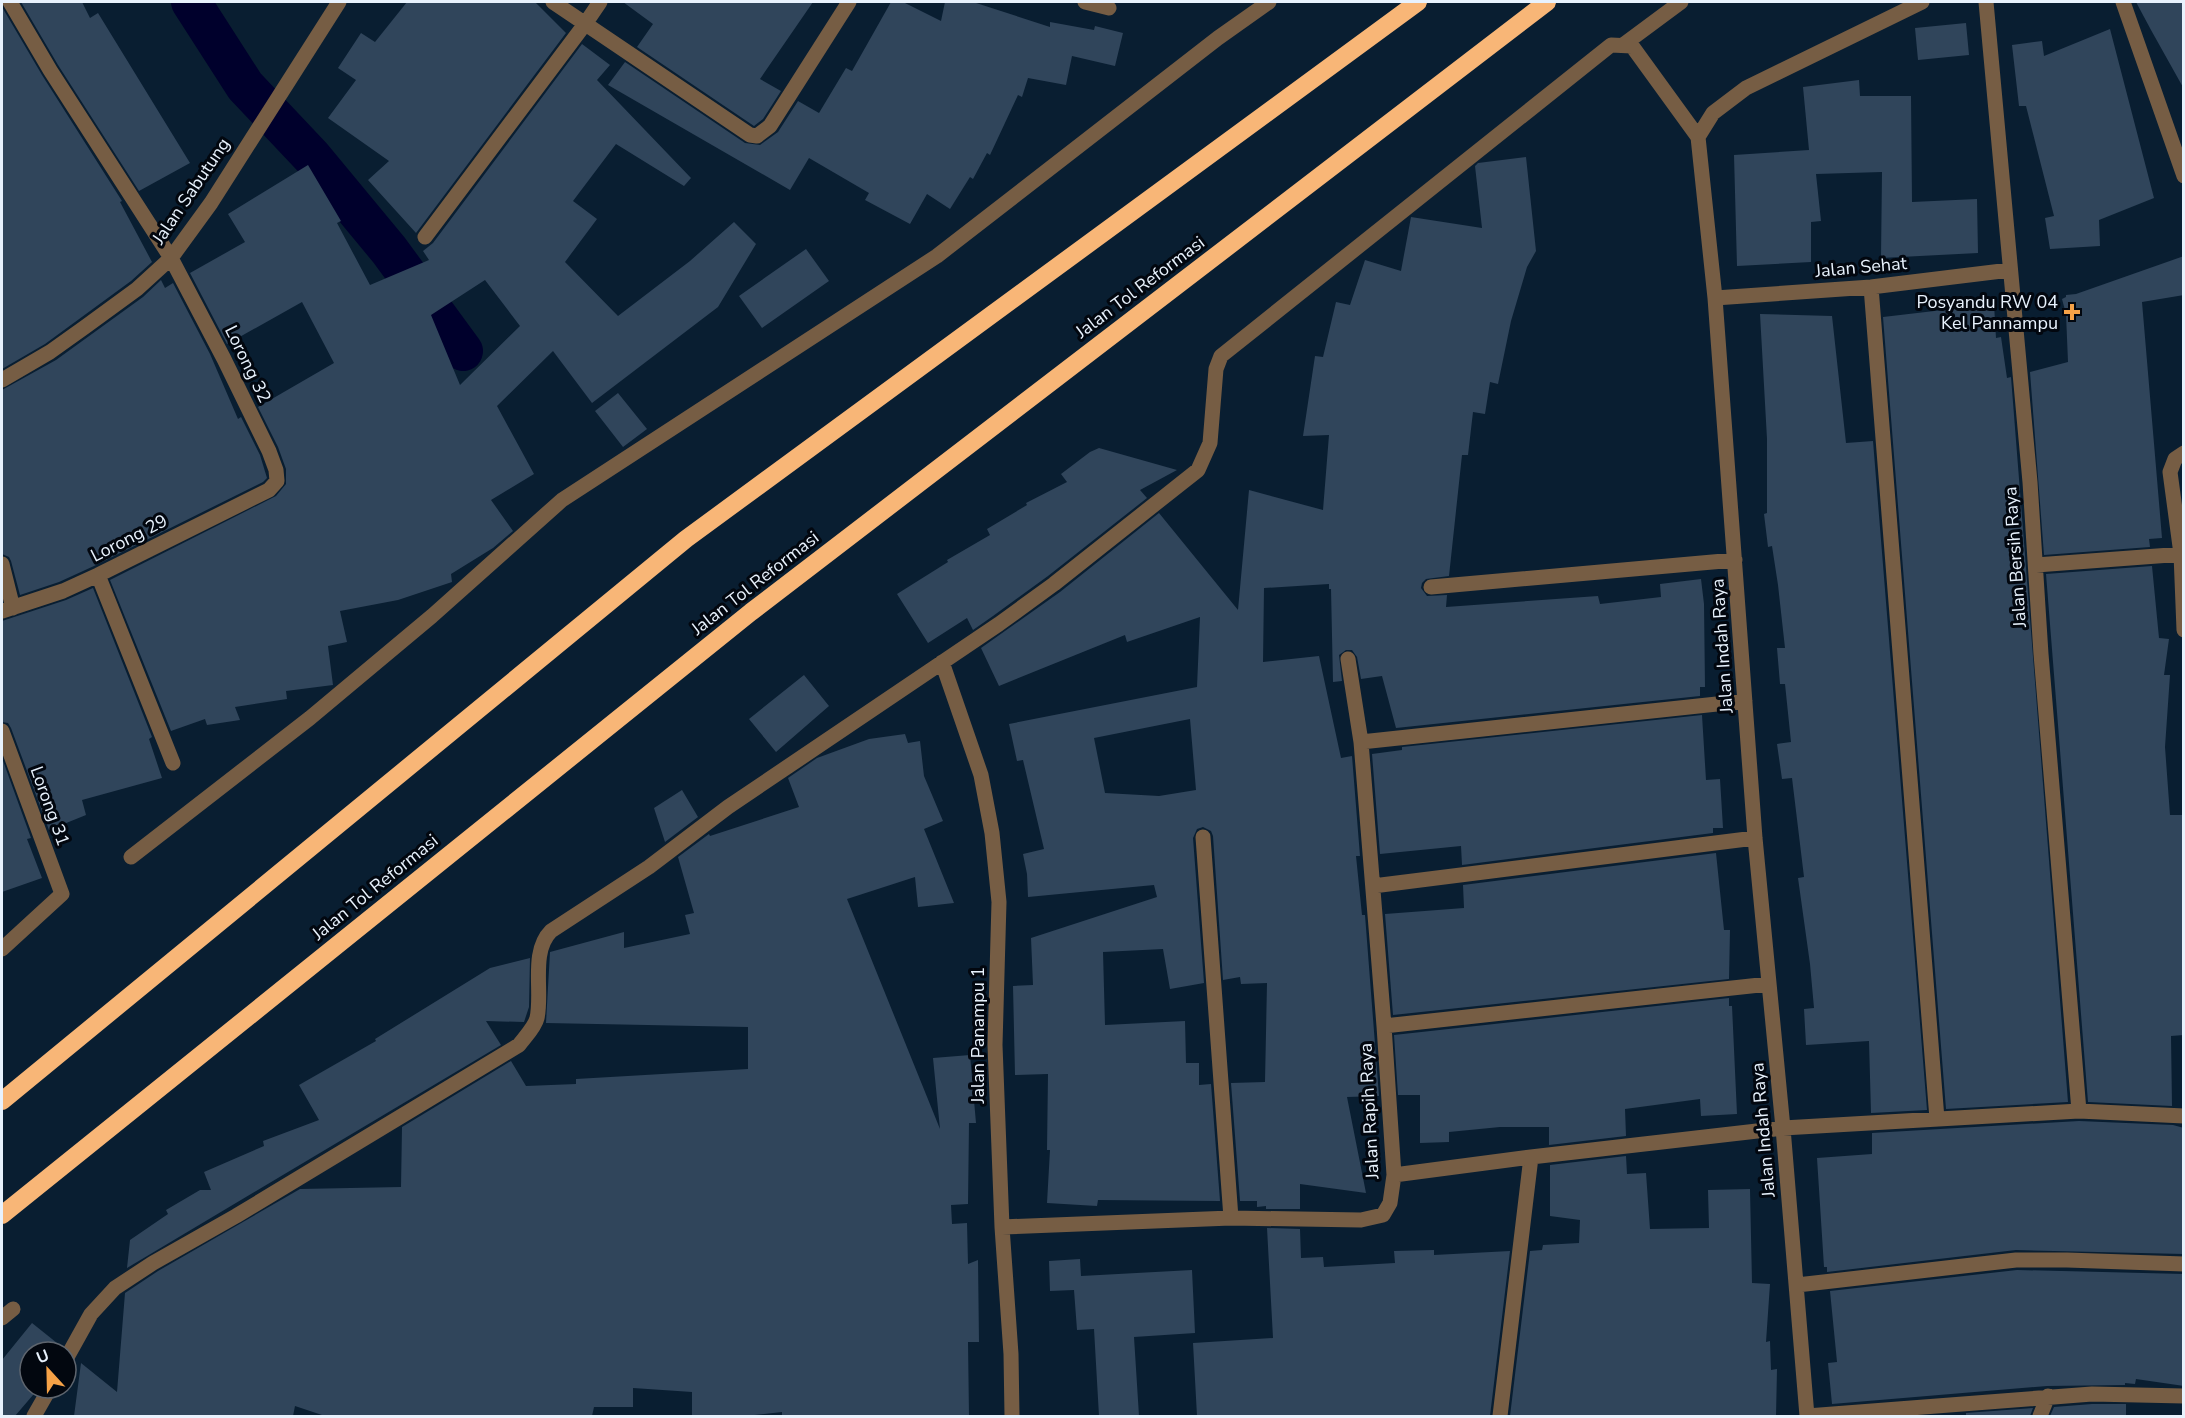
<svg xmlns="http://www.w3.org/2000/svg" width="2185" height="1418" viewBox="0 0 2185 1418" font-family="'Nunito Sans',sans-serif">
  <rect width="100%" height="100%" fill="#091e31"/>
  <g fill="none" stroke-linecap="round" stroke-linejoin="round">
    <!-- canal -->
    <path stroke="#00002c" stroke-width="40" d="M191,2L245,86L312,157L389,250L463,351"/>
  </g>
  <!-- building -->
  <path fill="#30455b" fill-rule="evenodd" d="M21,2H82L90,18L98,13L190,163L139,191L58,65Z
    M407,2H535L566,33L416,233L368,180L389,161L328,118L356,80L338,68L361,33L375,42Z
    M623,2H813L760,79L781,91L763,119L754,126L637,47L653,24Z
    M891,2H903L941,21L945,2H973L1050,27V22L1094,30L1095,26L1123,33L1115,66L1072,56L1066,85L1028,78L1022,97L1018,95L990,155L987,153L973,179L970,177L950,209L927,194L910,224L865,200L869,193L809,158L790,190L608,85L625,62L745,143L760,145L778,132L798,101L819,113L846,68L852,71Z
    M2136,2H2184V89L2151,30Z
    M2,7L42,75L122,201L120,202L152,262L131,281L45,344L2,369Z
    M1966,23L1969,55L1918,60L1915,28Z
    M2110,29L2154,198L2099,220L2100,246L2050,249L2045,218L2054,216L2026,106H2019L2012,45L2042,41L2044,56Z
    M582,44L610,65L597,80L691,178L684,186L616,144L573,201L597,219L565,262L618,316L690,261L734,222L756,244L718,307L592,403L553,351L497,406L534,474L491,500L513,531L493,548L451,574L452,582L398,600L340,611L347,642L328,646L333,685L286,691L287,699L235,707L240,720L207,725L205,719L171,731L110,580L276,496L286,484V469L278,447L258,407L334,363L302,302L227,344L190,273L245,242L228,214L308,165L341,221L337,223L370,285L429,260L423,251L433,243ZM485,280L520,326L460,385L431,315Z
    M1859,80L1860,96H1911L1912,202L1977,199L1978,253L1881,258L1882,172L1816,174L1821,221L1811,222V262L1737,266L1734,155L1809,150L1803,87Z
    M1526,157L1536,251L1527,267L1511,321L1498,384L1490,382L1485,414L1473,412L1468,455H1462L1449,576L1426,579L1422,583L1421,588L1427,596L1447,595L1446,607L1598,596L1600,604L1661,597L1660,584L1701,579L1704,604L1705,687H1700V696L1396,728L1382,676L1361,679L1357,657L1352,650H1346L1339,655L1342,681L1333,682L1331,589H1329V584L1264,588L1263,662L1319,656L1341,758L1352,756L1360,856H1356L1362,915H1365L1379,1096L1347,1097L1366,1193L1300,1184V1209H1266V1206L1257,1207V1201H1240L1231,1083L1265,1082L1267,983L1241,984L1240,977L1223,980L1213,836L1211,831L1203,827L1197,829L1193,838L1204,983L1170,989L1163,949L1103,952L1105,1025L1185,1021L1186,1063H1199V1085L1211,1084L1220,1201L1098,1200L1097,1206L1047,1203L1050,1150H1047L1048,1074L1015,1075L1013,986L1033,985L1031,938L1157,897L1154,885L1028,897L1027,874L1023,854L1044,849L1023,760L1017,761L1009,724L1197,687L1200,617L1127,642L1125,635L999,686L981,648L1060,592L1159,513L1238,610L1249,490L1323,510L1329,435L1303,436L1315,356L1323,357L1336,302L1350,305L1365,260L1401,271L1411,217L1482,228L1475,166L1478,163ZM1190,719L1196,790L1159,796L1105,793L1094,738Z
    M806,249L829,281L762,328L739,296Z
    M2184,256V295L2142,302L2162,538L2149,539L2150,547L2044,555L2030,372L2068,362L2066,314L2062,299L2066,297V295L2076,294Z
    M161,280L165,288L173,283L210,354L238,419L241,417L260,455L267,478L263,482L94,566L59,582L20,595L11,561L9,557L2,554V390L56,360L143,297Z
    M1994,304L1996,338L2001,337L2007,378L2011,377L2068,1102L1946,1109L1883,317Z
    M1760,314L1832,316L1846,443L1873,441L1927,1110L1871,1113L1869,1041L1806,1045L1804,1009L1814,1008L1810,964L1798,878L1804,877L1792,778L1782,779L1777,744L1791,742L1785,684H1780L1777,648H1785L1778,585L1772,546L1768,547L1764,514L1767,513V439Z
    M618,393L647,429L623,447L595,411Z
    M1099,448L1177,470L1140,490L1147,498L1048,576L993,616L973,630L967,618L928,643L897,594L948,562L947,560L990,535L987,529L1027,505L1026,503L1067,482L1061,474L1090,452Z
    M2152,566L2159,638L2169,639L2164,675H2170L2165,747L2170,815H2184V1035L2171,1036L2172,1106L2088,1102L2046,574Z
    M93,588L152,737L149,739L162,778L82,800L86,815L49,830L11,728L8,723L2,722V621L66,600Z
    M804,675L829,706L776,752L749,719Z
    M1702,715L1706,780L1720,779L1723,828H1713V833L1462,865L1461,846L1380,854L1372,754L1402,750V747Z
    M905,734L908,743L920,741L924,776L943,821L924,829L954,903L918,907L915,877L847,899L940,1129L933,1058L970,1055L976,1123H969L968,1204L951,1205L952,1224L967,1223L968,1264L978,1260L979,1342H968L969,1416H782V1412L745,1416H692V1392L633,1388V1407H594L592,1416H325L295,1406L293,1416H74L81,1363L117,1392L125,1293L158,1271L300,1189L401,1187L402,1127L511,1061L526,1086L576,1084V1079L748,1069V1027L546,1023L550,952L624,932V948L690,934L685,915L694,913L678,857L709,834L710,836L799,807L788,778L817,758L869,739Z
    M2,758L31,838L27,839L42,878L2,892Z
    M682,790L698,817L665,842L654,808Z
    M1716,853L1724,930H1730L1729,979L1393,1015L1385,914L1464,908L1463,885Z
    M530,958L529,1007L524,1022L486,1021L501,1045L127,1268L130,1240L168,1214L166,1210L200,1190H211L204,1172L264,1146L263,1141L319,1120L299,1085L376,1041L375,1039L490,968Z
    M1729,998V1006H1732L1737,1114L1701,1116L1700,1099L1625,1109L1626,1136L1549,1145V1127H1500L1449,1132V1142L1420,1143V1095H1398L1394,1035Z
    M2079,1121L2173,1125L2184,1128V1254L2016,1250L1827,1272V1267H1824L1817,1158L1872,1154V1133Z
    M1626,1156L1627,1174L1646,1173L1650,1229L1709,1228L1708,1190L1750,1189L1752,1283L1770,1284L1766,1342L1770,1341L1771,1370L1777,1369L1776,1416H1510L1530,1251L1542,1250L1543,1245L1579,1243L1580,1220L1550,1216V1165Z
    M1267,1228L1300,1229L1301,1258L1323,1257L1324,1267L1395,1263L1394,1251L1434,1250V1255L1510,1251L1490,1416H1197L1193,1343L1273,1338Z
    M1080,1259L1081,1276L1192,1270L1195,1333L1134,1337L1139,1416H1099L1094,1329L1077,1330L1074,1290L1050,1291L1049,1261Z
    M2017,1270L2184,1274V1386L2136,1379L2135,1384L2125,1383V1385L2047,1386L1832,1404L1828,1363L1837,1362L1830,1291Z
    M32,1323L62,1347L59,1352H30V1388H39L15,1416H2V1360Z
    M2092,1404H2126V1416H2050L2054,1407Z
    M2033,1408L2030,1416H1966V1413Z"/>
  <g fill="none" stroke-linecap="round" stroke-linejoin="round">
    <!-- lane -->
    <path stroke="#765d44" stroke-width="15" d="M2123,2L2184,176"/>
    <!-- street -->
    <path stroke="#765d44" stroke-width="15" d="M553,2L750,135L757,136L770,126L849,2
      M1085,2L1109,8
      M1986,2L2030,482L2041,654L2079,1111
      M1623,45L1681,2
      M425,237L585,24L600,2
      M1871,287L1937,1119
      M1715,298L1871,287L2010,270
      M2,380L50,352L85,327L137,289L171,258L211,203L339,2
      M2184,453L2175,459L2170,472L2181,554L2184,630
      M2,564L13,608
      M2036,565L2184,554
      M98,575L173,763
      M1431,587L1735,560
      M2,611L63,591L98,575L269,490L277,481L276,470L269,451L224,359L171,258L50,70L10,2
      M942,662L981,775L992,833L999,902L995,1045L1002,1227L1011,1354L1012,1416
      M2,731L62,894L2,949
      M1361,742L1745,701
      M1203,837L1231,1218
      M131,857L310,718L432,616L562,500L937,256L1218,38L1269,2
      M1373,886L1755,838
      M1384,1026L1769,984
      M1394,1175L1531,1157L1783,1128L2079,1111L2184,1116
      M1002,1227L1231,1218L1361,1220L1383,1215L1390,1203L1394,1175L1384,1026L1361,742L1348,659
      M1797,1285L2016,1260H2067L2184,1264
      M2,1318L13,1309
      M66,1359L91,1314L115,1288L153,1263L236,1216L519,1045C525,1037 535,1027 537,1018C543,992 530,952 551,931L649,867L728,807L999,624L1054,584L1198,470L1210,443L1216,369L1221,356L1611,45L1632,46L1698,137
      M34,1416L50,1388
      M1500,1416L1531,1157
      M1807,1416L1783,1128L1755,838L1715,298L1698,137L1713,113L1746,88L1922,2
      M1807,1416L2092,1394L2184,1396
      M2040,1416L2048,1396"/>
    <!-- highway -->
    <path stroke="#f8b677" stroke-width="18" d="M2,1101L686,539L1418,2
      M2,1215L751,612L1547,2"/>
  </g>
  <!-- markers -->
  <path fill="#f6a247" stroke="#02070f" stroke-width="2" d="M2069 303h6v6h6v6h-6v6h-6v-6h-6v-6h6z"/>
  <g text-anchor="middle" stroke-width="6" stroke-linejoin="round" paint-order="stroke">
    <!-- street labels -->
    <g font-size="18" fill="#e8f2fd" stroke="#02070f">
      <text transform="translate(191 191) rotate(-56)" y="6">Jalan Sabutung</text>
      <text transform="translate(1861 267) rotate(-5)" y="6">Jalan Sehat</text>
      <text transform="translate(1140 287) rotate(-37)" y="6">Jalan Tol Reformasi</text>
      <text transform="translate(248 364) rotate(64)" y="6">Lorong 32</text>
      <text transform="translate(129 538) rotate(-27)" y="6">Lorong 29</text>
      <text transform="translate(2015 557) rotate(-94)" y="6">Jalan Bersih Raya</text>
      <text transform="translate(755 583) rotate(-38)" y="6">Jalan Tol Reformasi</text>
      <text transform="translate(1722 646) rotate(-94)" y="6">Jalan Indah Raya</text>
      <text transform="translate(50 806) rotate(70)" y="6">Lorong 31</text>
      <text transform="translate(375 887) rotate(-39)" y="6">Jalan Tol Reformasi</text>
      <text transform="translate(978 1035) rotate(-90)" y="6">Jalan Panampu 1</text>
      <text transform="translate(1369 1111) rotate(-93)" y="6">Jalan Rapih Raya</text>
      <text transform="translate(1763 1130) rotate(-95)" y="6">Jalan Indah Raya</text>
    </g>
    <!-- poi labels -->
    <g font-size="18" fill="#e8f2fd" stroke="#02070f" text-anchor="end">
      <text x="2058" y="308">Posyandu RW 04<tspan x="2058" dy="21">Kel Pannampu</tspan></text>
    </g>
  </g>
  <!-- border -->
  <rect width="2185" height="1418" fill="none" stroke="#e8f2fd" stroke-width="6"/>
  <!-- north arrow -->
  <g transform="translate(48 1370) rotate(338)"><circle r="28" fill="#02070f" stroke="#5e656e" stroke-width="1.5"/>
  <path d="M0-4.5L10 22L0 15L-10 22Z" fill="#f6a247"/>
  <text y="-9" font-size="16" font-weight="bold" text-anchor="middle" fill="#e8f2fd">U</text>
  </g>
</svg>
